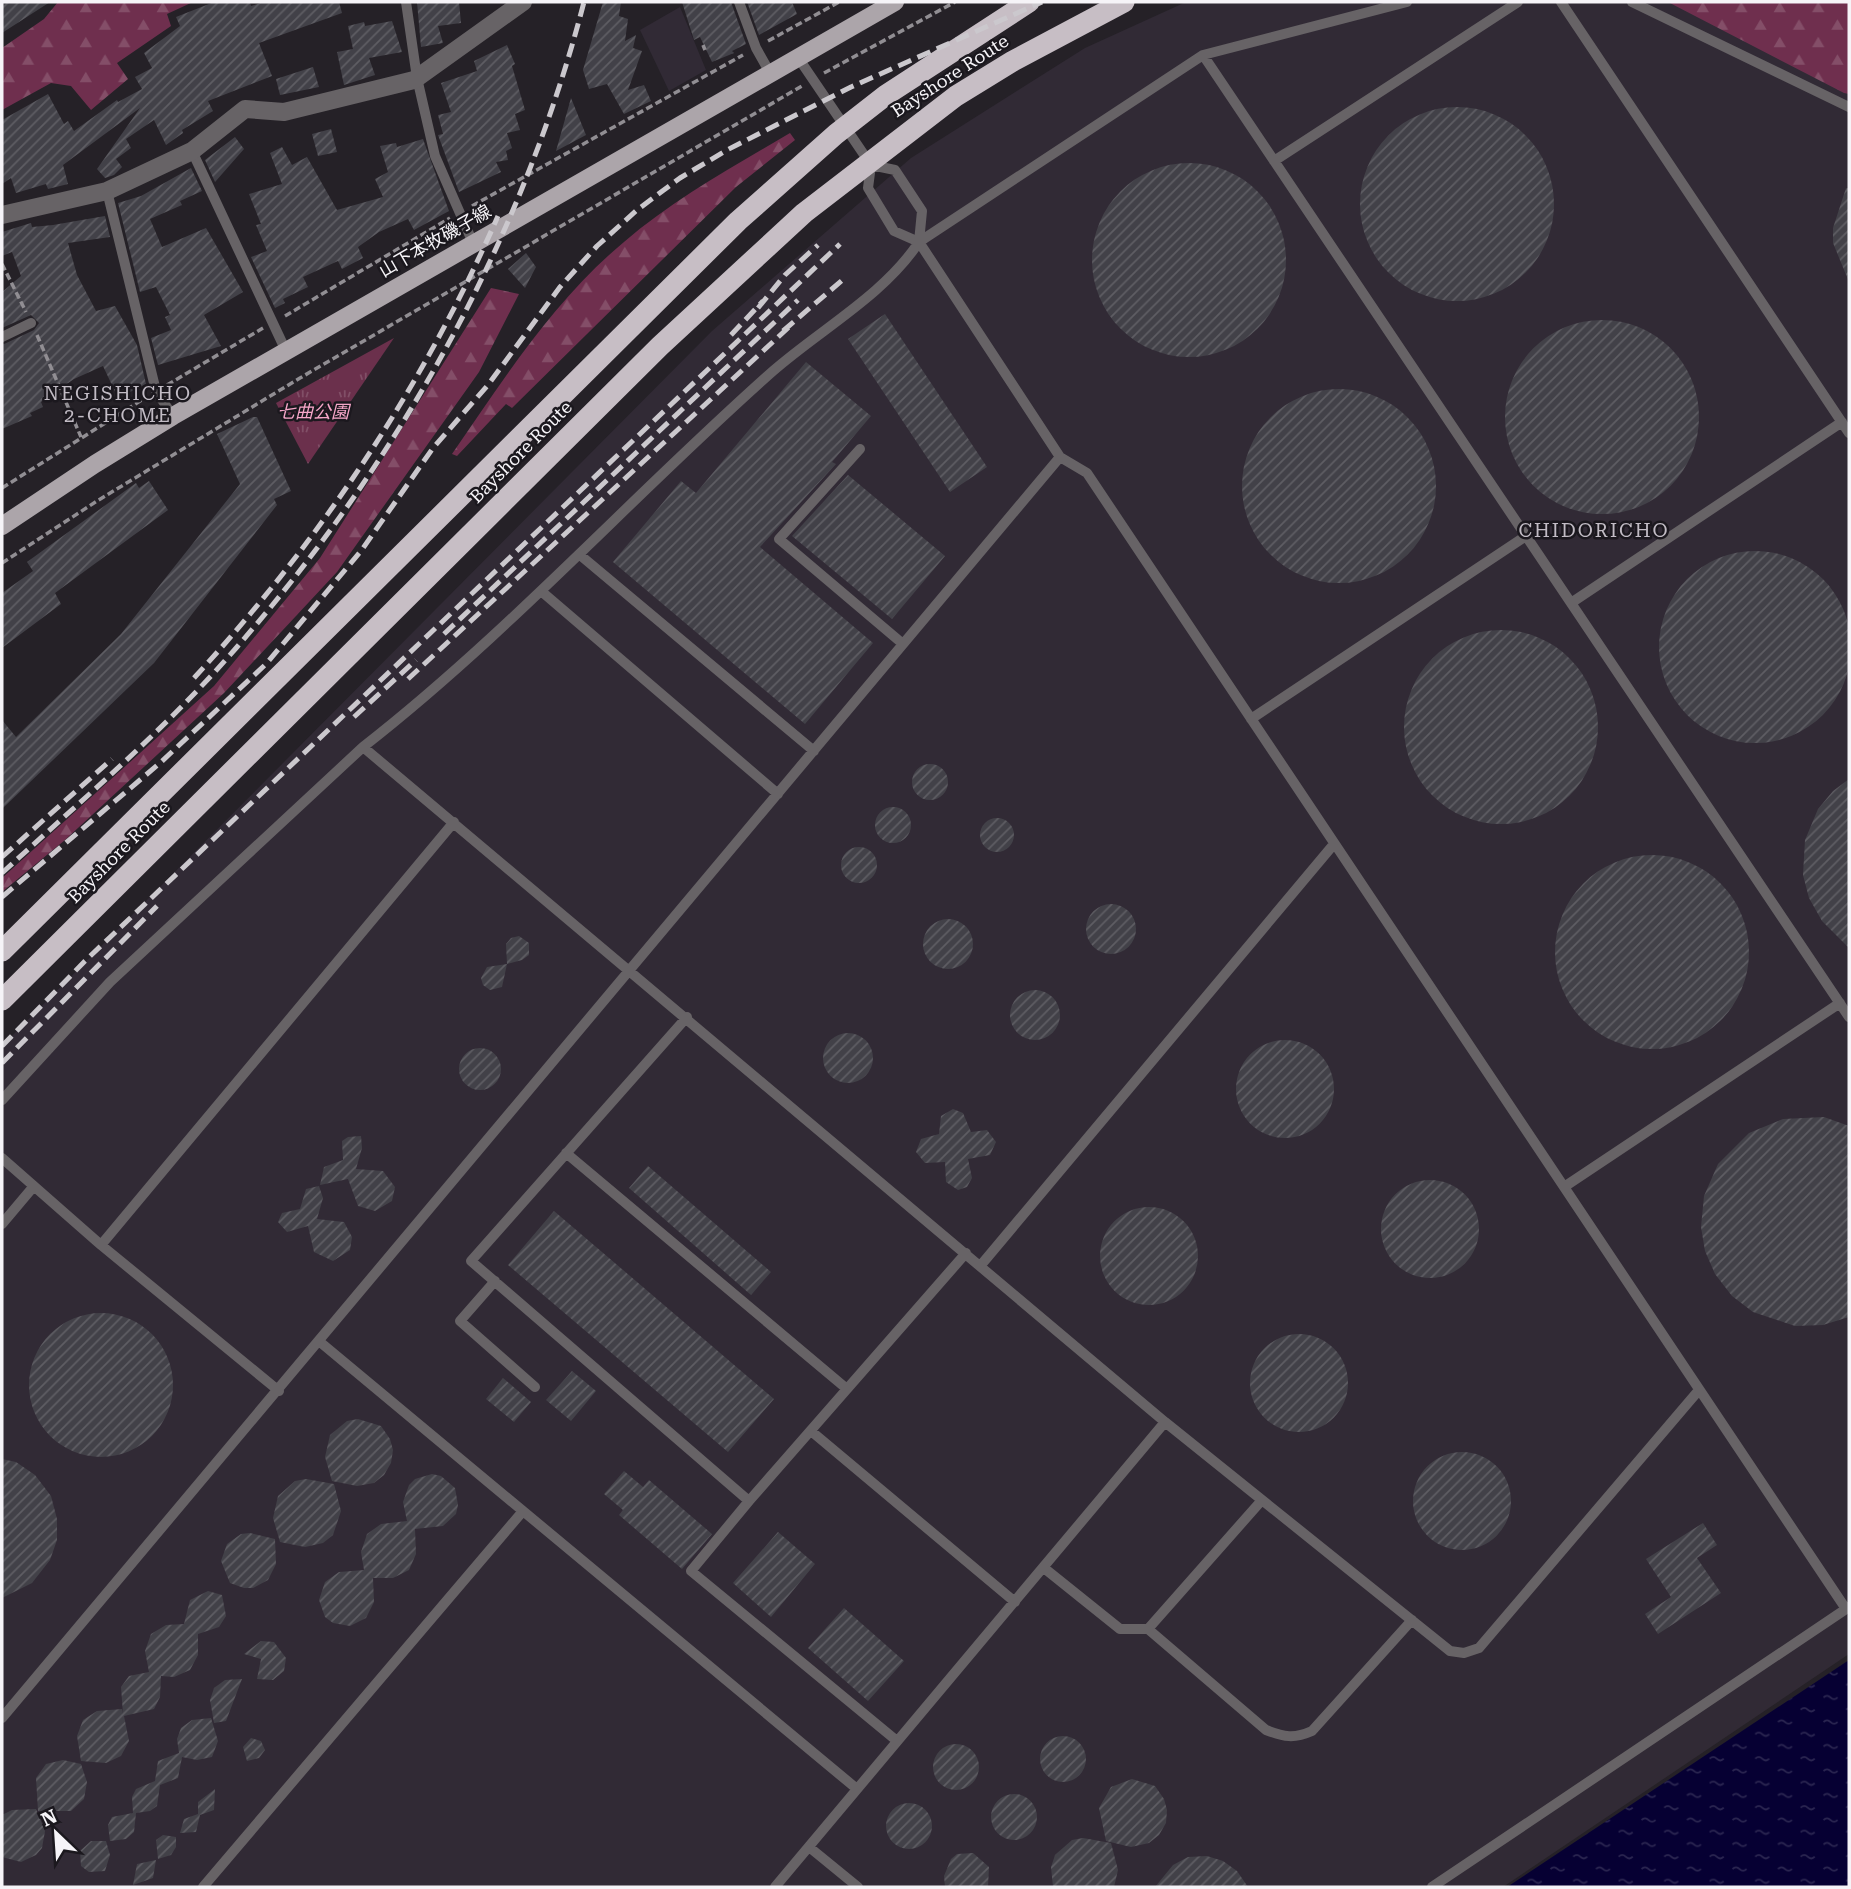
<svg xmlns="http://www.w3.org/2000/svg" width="1851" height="1889" viewBox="0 0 1851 1889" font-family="'Roboto Serif','Noto Sans JP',serif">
  <defs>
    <pattern id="forest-firs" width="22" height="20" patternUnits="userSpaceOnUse" patternTransform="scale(1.75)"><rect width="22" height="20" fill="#6f2f4e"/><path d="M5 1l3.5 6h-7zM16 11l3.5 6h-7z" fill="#844e68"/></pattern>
    <pattern id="park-tufts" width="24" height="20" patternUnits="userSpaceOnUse" patternTransform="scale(1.75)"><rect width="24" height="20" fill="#6b304c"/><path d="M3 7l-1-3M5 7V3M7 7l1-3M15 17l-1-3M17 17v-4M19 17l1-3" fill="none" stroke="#814f67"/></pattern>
    <pattern id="water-ripples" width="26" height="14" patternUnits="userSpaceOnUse" patternTransform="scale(1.75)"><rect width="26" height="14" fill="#060033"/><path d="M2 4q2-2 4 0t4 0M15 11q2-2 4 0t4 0" fill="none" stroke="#2b2651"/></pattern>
    <pattern id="building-hatch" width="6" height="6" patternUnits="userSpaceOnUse" patternTransform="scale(1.75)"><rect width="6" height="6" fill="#424148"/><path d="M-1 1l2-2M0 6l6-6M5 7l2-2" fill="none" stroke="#5e5d63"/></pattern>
  </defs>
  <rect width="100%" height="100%" fill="#252127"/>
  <!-- built -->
  <path fill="#312a35" d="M1186,2H1849V1654L1503,1887H2V1046L712,331L911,158L1085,48Z
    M680,7L706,70L669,91L640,30Z"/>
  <!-- forest -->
  <path fill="url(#forest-firs)" d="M58,2H193L167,14L171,26L117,63L128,79L91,110L71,86L51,83L2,110V48L44,19Z
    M1668,2H1849V94L1844,93Z
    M790,133L795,140L736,187L512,408L506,404L457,456L452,454C503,380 554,300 624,242C674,199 733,167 790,133Z
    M491,288L519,294L479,372L337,572L224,693L65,840L2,892V878L214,686L320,558Z"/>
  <!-- park -->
  <path fill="url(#park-tufts)" d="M394,338L308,464L276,403Z"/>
  <!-- water -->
  <path fill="url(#water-ripples)" d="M1849,1660V1887H1507Z"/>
  <!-- building -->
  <path fill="url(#building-hatch)" d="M2,2H50L2,33Z
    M214,2H250L251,6L264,2H339L342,13L259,43L272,76L208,101L213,111L182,130L183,133L166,145L154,120L126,139L131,148L116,159L122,167L114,175L105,178L97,169L140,108L63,165L68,184L48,189L46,184L16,193L11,178L2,184V120L48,94L64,124L68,121L74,131L117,100L118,102L142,89L135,77L152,68L144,53L180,26L176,17Z
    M417,2H459L461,23L438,26L443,43L421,47Z
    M603,2H621L619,16L628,19L625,41L636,35L633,48L642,51L628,90L644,85L651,101L624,114L607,84L589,89L583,70Z
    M682,2H731L746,44L732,51L734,53L712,62L700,37L694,40Z
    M747,2H792L797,14L759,35Z
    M392,21L402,52L369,58L375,75L344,85L337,52L353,49L348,26L364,22L365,26Z
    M507,45L515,64L512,66L525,110L515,114L520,130L507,133L512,148L506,151L508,160L496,162L501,172L459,192L438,135L443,134L438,115L451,112L441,83L477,71L474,61Z
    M313,67L319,87L280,95L276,79Z
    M571,98L586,135L556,151Z
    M1360 204a97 97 0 1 1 194 0a97 97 0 1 1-194 0Z
    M331,129L337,152L318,156L312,134Z
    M235,137L244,149L215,182L205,160Z
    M423,139L449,211L414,230L408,219L379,232L358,247L363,258L342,269L338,261L303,277L308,287L283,299L285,303L275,308L251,257L267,251L256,225L261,224L249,194L282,184L270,153L282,147L292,165L307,157L337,210L383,197L375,179L388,172L380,146L396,143L397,147Z
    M1092 260a97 97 0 1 1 194 0a97 97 0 1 1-194 0Z
    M191,168L202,191L180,201L182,205L150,219L162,247L206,228L243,292L204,315L221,346L158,365L151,338L171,330L165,317L170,315L156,287L140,292L118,203L141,196Z
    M1846,188H1849V282L1833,243V228Z
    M105,216L110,237L68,243L77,275L96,311L115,306L137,345L146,384L118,398L103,366L74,379L41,402L43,407L30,413L32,416L2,429V345L34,330L39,323L31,315L2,328V292L21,276L12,252L2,256V232L31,223L32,227L53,225Z
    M526,253L536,267L525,288L508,269Z
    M885,314L987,467L950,492L848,339Z
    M1505 417a97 97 0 1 1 194 0a97 97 0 1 1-194 0Z
    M806,362L871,416L832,462L836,464L760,547L873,643L805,724L613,562L681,481L696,493Z
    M1242 486a97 97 0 1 1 194 0a97 97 0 1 1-194 0Z
    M253,417H257L291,491L274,499L277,505L154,663L2,809V720L16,737L121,634L240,484L217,434Z
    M848,475L945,556L892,619L792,536Z
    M149,481L168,510L55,593L61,604L2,648V593L33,571L27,562L136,483L139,488Z
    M1659 647a96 96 0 1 1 192 0a96 96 0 1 1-192 0Z
    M1404 727a97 97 0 1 1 194 0a97 97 0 1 1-194 0Z
    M912 782a18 18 0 1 1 36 0a18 18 0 1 1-36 0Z
    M1849,779V948L1822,921L1809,898L1803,875L1805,840L1818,809L1833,791Z
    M875 825a18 18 0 1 1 36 0a18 18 0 1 1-36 0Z
    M980 835a17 17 0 1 1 34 0a17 17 0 1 1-34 0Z
    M841 865a18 18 0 1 1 36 0a18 18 0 1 1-36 0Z
    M1555 952a97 97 0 1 1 194 0a97 97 0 1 1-194 0Z
    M1086 929a25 25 0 1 1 50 0a25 25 0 1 1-50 0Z
    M923 944a25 25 0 1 1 50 0a25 25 0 1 1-50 0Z
    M519,936L529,943V955L522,960L507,964L506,944L511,938Z
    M507,964L502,987L490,990L483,985L481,978L487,967Z
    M1010 1015a25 25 0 1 1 50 0a25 25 0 1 1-50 0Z
    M823 1058a25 25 0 1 1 50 0a25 25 0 1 1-50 0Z
    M1236 1089a49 49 0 1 1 98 0a49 49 0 1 1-98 0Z
    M459 1069a21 21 0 1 1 42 0a21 21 0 1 1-42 0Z
    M953,1109L963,1113L971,1132L987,1130L996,1142L990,1155L968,1159L972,1178L967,1187L958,1190L946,1182L945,1162L925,1163L916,1152L921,1139L939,1134L941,1116Z
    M1824,1117L1849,1126V1317L1823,1325L1795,1326L1753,1312L1732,1296L1715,1274L1705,1251L1701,1227L1704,1196L1718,1164L1749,1133L1783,1119Z
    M361,1136L362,1148L356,1169L383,1171L395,1187L392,1201L375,1211L358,1206L348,1179L320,1185L324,1167L343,1160L342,1141L348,1137Z
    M648,1166L771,1272L751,1295L629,1188Z
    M1381 1229a49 49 0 1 1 98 0a49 49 0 1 1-98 0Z
    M319,1186L323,1198L317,1219L344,1222L352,1237L350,1250L333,1261L314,1252L308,1226L287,1232L278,1222L282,1213L300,1209L306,1189Z
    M1100 1256a49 49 0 1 1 98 0a49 49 0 1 1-98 0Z
    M554,1211L774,1399L728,1452L508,1265Z
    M29 1385a72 72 0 1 1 144 0a72 72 0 1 1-144 0Z
    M1250 1383a49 49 0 1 1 98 0a49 49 0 1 1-98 0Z
    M572,1371L596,1391L571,1421L546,1400Z
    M503,1378L531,1402L514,1422L486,1399Z
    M358,1419L381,1426L390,1439L393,1450L391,1463L384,1475L374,1483L357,1486L332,1481L325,1457L330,1435L347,1421Z
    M1413 1501a49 49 0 1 1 98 0a49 49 0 1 1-98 0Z
    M2,1459L16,1462L35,1475L51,1496L57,1519V1540L50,1560L32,1583L2,1598Z
    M624,1471L643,1487L649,1480L712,1534L682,1569L619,1515L623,1510L604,1494Z
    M432,1474L441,1476L455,1488L458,1505L456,1514L443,1526L415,1529L416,1554L409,1570L393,1578H373L374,1602L366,1618L350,1626L333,1623L325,1617L319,1600L325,1582L339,1572L364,1570L361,1552L367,1534L381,1524L407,1521L403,1502L409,1485L415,1479Z
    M306,1479L334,1484L341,1511L333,1535L323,1543L305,1547L280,1542L273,1518L278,1496L295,1481Z
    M1703,1523L1717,1545L1697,1558L1721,1593L1658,1634L1645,1614L1671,1597L1646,1559Z
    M778,1532L815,1564L771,1617L733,1583Z
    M250,1533L275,1539L276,1564L268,1580L253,1588H244L230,1583L221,1561L227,1544L241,1534Z
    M208,1591L222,1595L226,1616L219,1627L198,1634V1655L190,1670L174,1677L161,1676L160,1697L154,1709L124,1716L129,1741L121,1756L106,1763L81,1761L77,1736L83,1720L97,1711L122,1709L123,1714L121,1687L129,1676L149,1672L145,1651L151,1634L166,1625L184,1624L190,1600Z
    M844,1608L904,1661L868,1701L808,1648Z
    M261,1641L274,1642L286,1658L284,1671L273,1680L257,1679L261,1659L244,1654Z
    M242,1679L226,1721L214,1723L210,1700L214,1688L225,1680Z
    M211,1718L218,1741L212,1757L197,1760L182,1757L178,1778L160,1785L157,1806L150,1811L136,1813L134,1832L126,1839L110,1841L108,1825L112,1817L133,1813L132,1797L136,1789L155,1781L158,1761L179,1753L177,1739L181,1728L192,1720Z
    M1040 1759a23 23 0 1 1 46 0a23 23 0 1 1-46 0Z
    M251,1738L261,1741L265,1750L259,1758L247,1761L243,1747Z
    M933 1767a23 23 0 1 1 46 0a23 23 0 1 1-46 0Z
    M63,1760L81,1764L87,1782L84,1799L71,1811H38L36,1778L46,1764Z
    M1132,1779L1155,1786L1164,1799L1167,1810L1166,1823L1159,1835L1149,1843L1131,1847L1106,1841L1099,1808L1111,1787Z
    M215,1789L214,1810L200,1815L196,1832L180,1833L184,1819L198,1814V1802Z
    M991 1817a23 23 0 1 1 46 0a23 23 0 1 1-46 0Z
    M886 1826a23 23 0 1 1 46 0a23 23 0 1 1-46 0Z
    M36,1809L45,1831L42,1848L36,1855L21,1862L2,1857V1815L12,1810Z
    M163,1835L176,1837V1847L171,1855L158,1859L156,1840Z
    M1083,1838L1111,1843L1118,1870L1114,1887H1053L1051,1867L1055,1855L1072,1840Z
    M91,1841H106L110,1855L105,1871L89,1872L81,1866L80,1851Z
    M973,1853L989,1867L988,1887H945L944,1876L951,1859L957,1854Z
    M1207,1856L1223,1861L1237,1871L1248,1887H1155L1173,1865L1188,1857Z
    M156,1860L153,1878L133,1885L137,1864Z"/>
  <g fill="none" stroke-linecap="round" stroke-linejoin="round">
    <!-- path -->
    <path stroke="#918e93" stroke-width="3.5" stroke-dasharray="7 3.5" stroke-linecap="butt" d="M768,41L839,2
      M703,45L705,50
      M824,73L955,2
      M472,206L743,55
      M2,264L26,312
      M285,316L450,218
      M37,335L81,437
      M167,385L263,328
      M2,488L145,398
      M2,563L97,501L300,378L802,86"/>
    <!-- service -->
    <path stroke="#676366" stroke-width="10" d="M406,2L417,78L435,156L473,243
      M739,2L756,48L770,73
      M1561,2L1849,433
      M1632,2L1849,107
      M1203,55L1849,1017
      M192,151L286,351
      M1274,161L1518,2
      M871,165L895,170L922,211L919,242
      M107,191L156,391L173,416
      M2,337L31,323
      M860,449L779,539L903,644
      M1060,457L1087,473L1846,1609
      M580,555L814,751
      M541,591L778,794
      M1571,603L1842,422
      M1251,719L1526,536
      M363,747C509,633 634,494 773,371C821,329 884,295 919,242L1203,55L1407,2
      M687,1017L471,1261L749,1501L966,1253
      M2,1100L110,982L363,747L1165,1422L1450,1651L1464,1653L1479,1648L1699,1390
      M566,1153L847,1389
      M2,1158L101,1245L279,1391
      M1564,1187L1840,1003
      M2,1224L34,1186
      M101,1245L454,822
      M981,1265L1334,844
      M495,1281L460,1321L535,1387
      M320,1342L857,1789
      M811,1431L1015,1602
      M749,1501L691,1571L897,1741
      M1044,1568L1120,1629H1148L1266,1730C1284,1737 1294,1739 1312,1731L1412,1620
      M1148,1629L1262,1500
      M2,1718L1060,457L919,242L894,231L868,188L871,165L797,56
      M809,1847L858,1887
      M203,1887L523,1511
      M775,1887L1165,1422
      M1432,1887L1849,1607"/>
    <!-- tertiary -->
    <path stroke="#676366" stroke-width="18" d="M2,215L107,191L192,151L245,109L284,112L414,80L523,2"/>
    <!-- primary -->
    <path stroke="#aca5aa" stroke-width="18" d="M2,526L95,464L173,416L895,2"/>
    <!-- motorway -->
    <path stroke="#c7bec5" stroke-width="21" d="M2,951L738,221L836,134L886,95L1029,2
      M2,1000L660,346L804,213L956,96L1013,61L1124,2"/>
    <!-- rail -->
    <path stroke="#cbc8cd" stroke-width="5" stroke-dasharray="14 7" stroke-linecap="butt" d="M758,308L785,275L818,245
      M783,331L846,277
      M731,335L763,301
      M444,634L798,300
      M194,678C320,541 423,387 498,216
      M408,679L789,327
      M354,717L416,660
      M2,857L112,759
      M2,873C82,800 166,729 237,647C399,461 522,241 584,2
      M2,897L160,763L266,664L361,551L433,448L488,385L560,287L597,246L637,210L680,178L727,150L851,87L1042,2
      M2,1046L85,961L840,244
      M2,1063L157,906"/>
  </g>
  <g text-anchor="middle" stroke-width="5" stroke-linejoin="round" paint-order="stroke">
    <!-- street labels -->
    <g font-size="18" fill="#f6f4f8" stroke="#1b181e">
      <text transform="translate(950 76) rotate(-33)" y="6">Bayshore Route</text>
      <text transform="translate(435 241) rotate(-30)" y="6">山下本牧磯子線</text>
      <text transform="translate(521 452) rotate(-45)" y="6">Bayshore Route</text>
      <text transform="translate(119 852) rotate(-45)" y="6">Bayshore Route</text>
    </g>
    <!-- park labels -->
    <g font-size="18" font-style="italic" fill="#f5a6c8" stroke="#1b181e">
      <text x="313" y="418">七曲公園</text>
    </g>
    <!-- neighbourhood labels -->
    <g font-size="19" letter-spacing="2" fill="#c2bcc5" stroke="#1b181e">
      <text x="118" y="400">NEGISHICHO<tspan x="118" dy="22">2-CHOME</tspan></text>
      <text x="1594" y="537">CHIDORICHO</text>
    </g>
  </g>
  <!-- border -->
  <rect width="1851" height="1889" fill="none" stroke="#f6f4f8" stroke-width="7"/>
  <!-- north arrow -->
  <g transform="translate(56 1833) rotate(335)" stroke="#1b181e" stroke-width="5" paint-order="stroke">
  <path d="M0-5L12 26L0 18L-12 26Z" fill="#f6f4f8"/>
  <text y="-10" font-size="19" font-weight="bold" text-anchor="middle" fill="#f6f4f8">N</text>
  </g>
</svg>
